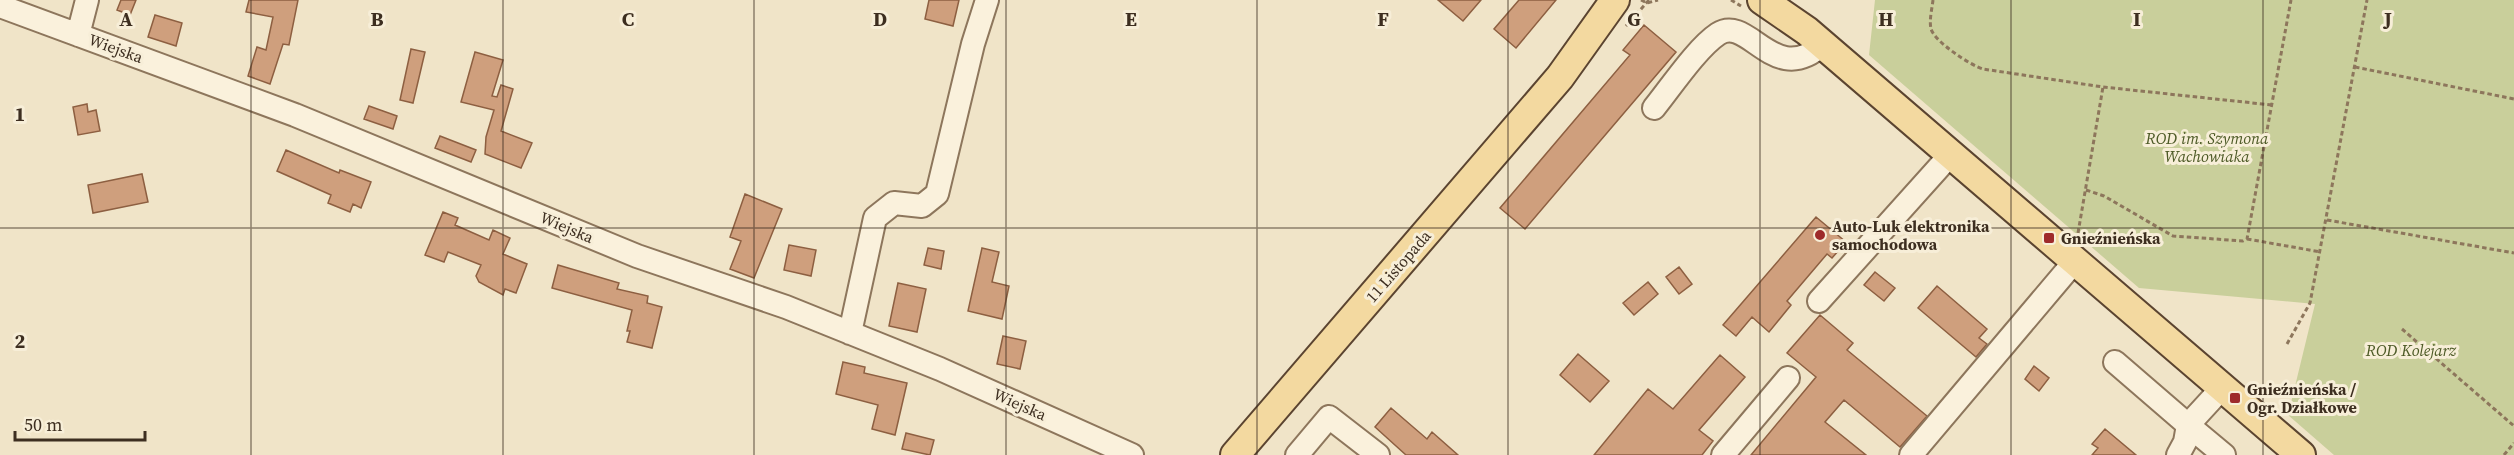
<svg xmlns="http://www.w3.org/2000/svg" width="2514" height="455" viewBox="0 0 2514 455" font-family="'Source Serif 4',serif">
  <rect width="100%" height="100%" fill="#f0e4c8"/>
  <!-- green -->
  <path fill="#c9cf9b" d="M1875,0H2514V455H2334L2288,415L2315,304L2139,288L1869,55Z"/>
  <!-- building -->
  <path fill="#cf9f7d" stroke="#8d5f41" stroke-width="1.5" d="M121,0H136L130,15L117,10Z
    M249,0H298L289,45L283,44L270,84L248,76L257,47L266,50L273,17L246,12Z
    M929,0H959L953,26L925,19Z
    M1438,0H1481L1463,21Z
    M1519,0H1556L1516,48L1494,29Z
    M155,15L182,23L176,46L148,37Z
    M1644,25L1676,52L1525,229L1500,208L1630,55L1623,50Z
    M411,49L425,52L413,103L400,100Z
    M475,52L503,60L492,96L497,97L501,85L513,89L501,131L532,143L521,168L485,154L486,137L494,110L461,102Z
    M87,104L88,112L96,110L100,131L78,135L73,107Z
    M369,106L397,116L393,129L364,119Z
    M440,136L476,150L471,162L435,148Z
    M286,150L339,173L340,170L371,182L361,208L353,204L350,212L328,203L331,195L277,171Z
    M142,174L148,202L93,213L88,185Z
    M745,194L782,209L754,278L730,269L741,241L730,237Z
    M443,212L458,218L455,225L489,240L493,230L510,238L503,254L527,264L516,293L505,289L503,295L479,282L476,276L481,265L448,252L444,262L425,255Z
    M1816,217L1846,242L1832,258L1827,254L1787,301L1791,305L1769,332L1752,317L1736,336L1723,325Z
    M789,245L816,250L811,276L784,270Z
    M928,248L944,251L941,269L924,265Z
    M982,248L999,252L992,282L1009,286L1002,319L968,311Z
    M558,265L619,283L617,289L648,296L647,303L662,307L652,348L627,342L630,331H627L632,310L552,288Z
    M1679,267L1692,284L1679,294L1666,277Z
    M1875,272L1895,288L1884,301L1864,285Z
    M1648,282L1658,294L1634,315L1623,303Z
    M898,283L926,289L917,332L889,326Z
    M1937,286L1987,329L1979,338L1987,344L1976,357L1918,308Z
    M1820,315L1853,343L1847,350L1927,416L1900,447L1844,400L1825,422L1866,455H1751L1816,377L1787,353Z
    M1003,336L1026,341L1020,369L997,364Z
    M1578,354L1609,381L1590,402L1560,375Z
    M1720,355L1745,377L1699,430L1713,441L1702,455H1594L1648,389L1673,409Z
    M843,362L865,367L864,373L907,383L895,435L872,429L878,405L836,394Z
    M2034,366L2049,378L2039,391L2025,379Z
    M1391,408L1427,439L1432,432L1458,455H1406L1375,427Z
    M2105,429L2136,455H2092L2098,448L2092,444Z
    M906,433L934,440L930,455L902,449Z"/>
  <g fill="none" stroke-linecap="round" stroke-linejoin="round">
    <!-- minor casing -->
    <g stroke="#8d765c" stroke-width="26">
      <path id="minor" d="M0,6L295,115L637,256L786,307L940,369L1132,455
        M78,35L87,0
        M1654,108C1671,87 1697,48 1718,34C1749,14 1774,89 1823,44
        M1819,301L1951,154
        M850,333L875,218L894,203L922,206L937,194L973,44L987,0
        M2115,362L2188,425L2185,442L2178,455
        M2222,388L2188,425L2224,455
        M1297,455L1329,417L1378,455
        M1723,455L1788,378
        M1911,455L2075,261"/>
    </g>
    <!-- major casing -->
    <g stroke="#5b4430" stroke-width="32">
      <path id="major" d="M1762,0L1807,31L2301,455
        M1235,455L1560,77L1615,0"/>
    </g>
    <!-- path -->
    <path stroke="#8d765c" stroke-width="3" stroke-dasharray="4.5 3" stroke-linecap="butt" d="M1641,0L1647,3L1658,0
      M1731,0L1741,6
      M1933,0C1932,9 1929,20 1931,29C1935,42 1970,65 1983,69L2103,87L2272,105
      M1626,26L1649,0
      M2355,67L2514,99
      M2086,190L2104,196L2173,236L2243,241L2247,239L2291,0
      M2327,220L2514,253
      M2078,233L2103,87
      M2247,239L2321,252
      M2402,329L2514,426
      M2287,344L2310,303L2367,0
      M2504,455L2514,443"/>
    <!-- minor -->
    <use href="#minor" stroke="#faf1dc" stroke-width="22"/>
    <!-- major -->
    <use href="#major" stroke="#f3d9a0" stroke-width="28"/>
  </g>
  <!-- grid -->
  <path fill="none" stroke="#3d2e20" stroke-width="1.5" stroke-opacity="0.55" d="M251,0V455M503,0V455M754,0V455M1006,0V455M1257,0V455M1508,0V455M1760,0V455M2011,0V455M2263,0V455M0,228H2514"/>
  <!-- markers -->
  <g fill="#9e2a2b" stroke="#f7eed8" stroke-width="2">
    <circle cx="1820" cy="235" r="6"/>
    <rect x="2043" y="232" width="12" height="12" rx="3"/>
    <rect x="2229" y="392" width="12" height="12" rx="3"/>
  </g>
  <g text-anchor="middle" stroke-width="6" stroke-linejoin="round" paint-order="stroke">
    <!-- street labels -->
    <g font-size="16" fill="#3d2e20" stroke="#f7eed8">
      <text transform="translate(116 48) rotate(20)" y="6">Wiejska</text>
      <text transform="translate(567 227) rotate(23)" y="6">Wiejska</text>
      <text transform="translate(1398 266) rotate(-49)" y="6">11 Listopada</text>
      <text transform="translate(1020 404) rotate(24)" y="6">Wiejska</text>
    </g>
    <!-- park labels -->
    <g font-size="16" font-style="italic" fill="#4d5a26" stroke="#f7eed8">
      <text x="2207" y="144">ROD im. Szymona<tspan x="2207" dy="18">Wachowiaka</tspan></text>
      <text x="2411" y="356">ROD Kolejarz</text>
    </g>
    <!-- poi labels -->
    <g font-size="16" font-weight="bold" fill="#3d2e20" stroke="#f7eed8" text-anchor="start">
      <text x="1832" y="232">Auto-Luk elektronika<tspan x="1832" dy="18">samochodowa</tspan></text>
      <text x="2061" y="244">Gnieźnieńska</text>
      <text x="2247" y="395">Gnieźnieńska /<tspan x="2247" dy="18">Ogr. Działkowe</tspan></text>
    </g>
  </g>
  <g font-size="20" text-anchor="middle" font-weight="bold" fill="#3d2e20" stroke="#f7eed8" stroke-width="6" stroke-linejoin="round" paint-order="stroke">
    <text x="126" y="26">A</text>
    <text x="377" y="26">B</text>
    <text x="628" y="26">C</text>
    <text x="880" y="26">D</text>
    <text x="1131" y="26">E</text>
    <text x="1383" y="26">F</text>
    <text x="1634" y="26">G</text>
    <text x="1886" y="26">H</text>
    <text x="2137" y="26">I</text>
    <text x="2388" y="26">J</text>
    <text x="20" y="121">1</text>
    <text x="20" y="348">2</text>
  </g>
  <!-- scale -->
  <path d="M15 431v9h130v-9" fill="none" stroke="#3d2e20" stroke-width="3"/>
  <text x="24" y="431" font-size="18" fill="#3d2e20" stroke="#f7eed8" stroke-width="4.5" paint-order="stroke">50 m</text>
</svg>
